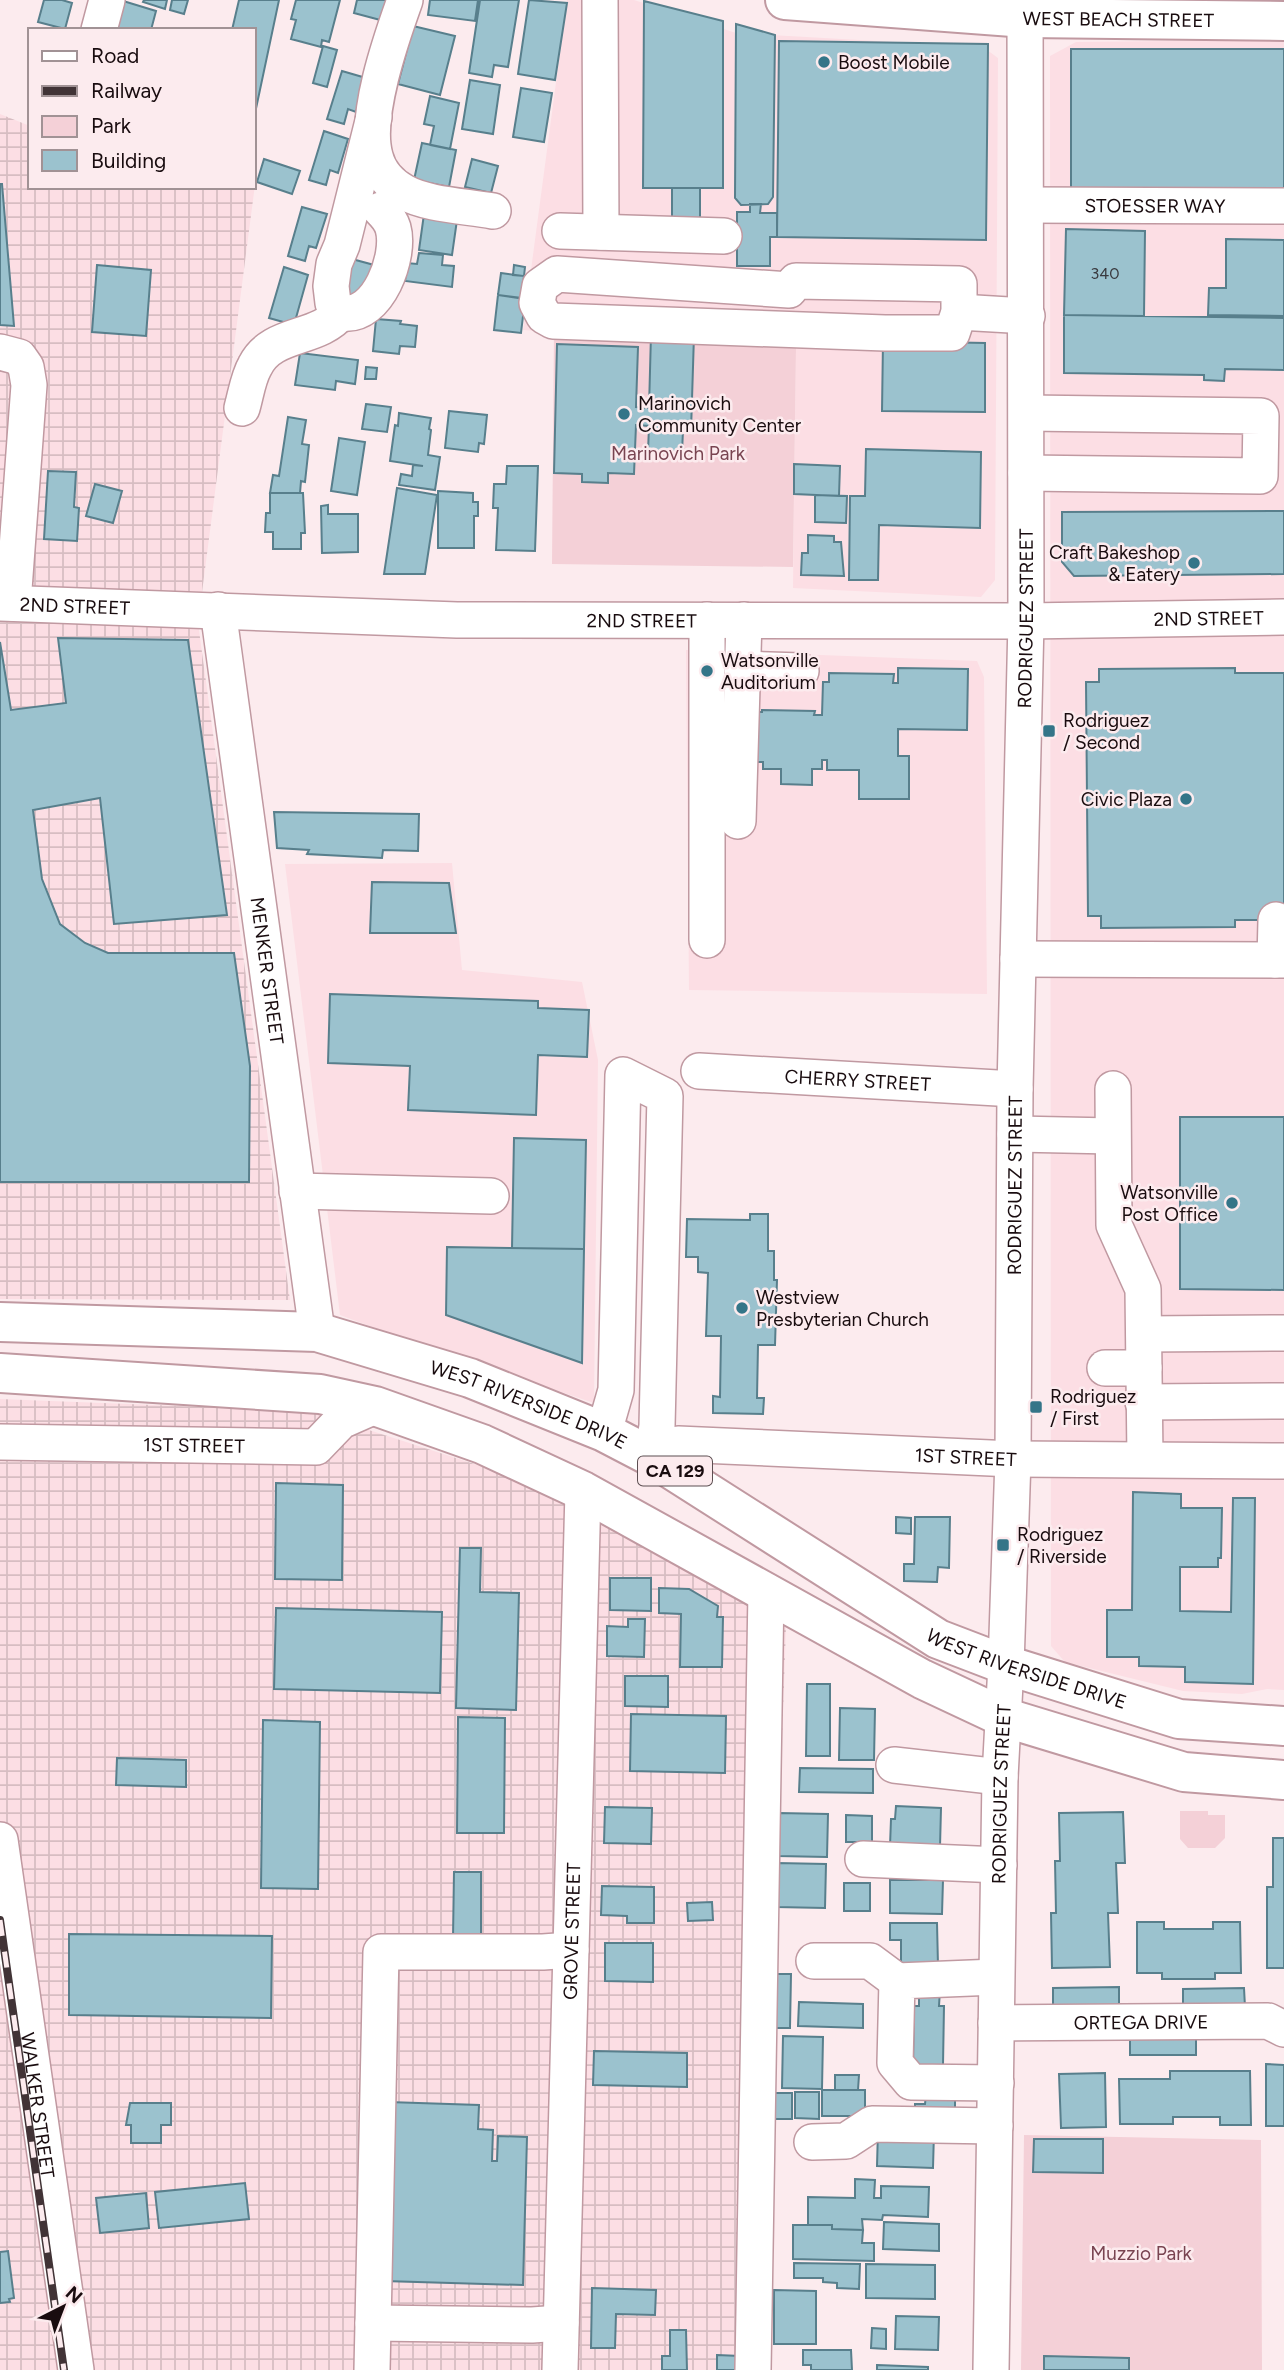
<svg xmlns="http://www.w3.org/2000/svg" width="1284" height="2370" viewBox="0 0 1284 2370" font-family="Figtree,sans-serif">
  <defs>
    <pattern id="industrial-grid" width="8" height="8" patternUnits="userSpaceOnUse" patternTransform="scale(1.75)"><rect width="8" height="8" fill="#fcdee4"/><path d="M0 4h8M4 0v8" fill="none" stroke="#d7bdc2"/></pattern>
  </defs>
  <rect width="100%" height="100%" fill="#fcebee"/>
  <!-- built -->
  <path fill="#fcdee4" d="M567,0H634L736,33L983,47L998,58L995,580L981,597L793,588L796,348L523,330Z
    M1284,40V1690L1267,1689L1242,1694L1183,1691L1065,1662L1051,1646L1050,56L1076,42Z
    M686,650L977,661L984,677L987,994L689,990Z
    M452,863L462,970L582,982L598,1060L594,1403L426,1347L340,1315L285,864Z"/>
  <!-- industrial -->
  <path fill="url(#industrial-grid)" d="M0,114L30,126V187H254V176L256,177L198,623L290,1300L0,1299Z
    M0,1399L310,1411L521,1479L575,1505L786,1627L760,2370H0Z"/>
  <!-- park -->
  <path fill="#f4d0d7" d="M554,332L796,348L793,567L552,564Z
    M1180,1811H1208V1815H1225V1838L1215,1848H1188L1180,1839Z
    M1024,2135L1261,2140L1262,2370H1021Z"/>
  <!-- building -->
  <path fill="#9bc2ce" stroke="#587f8c" stroke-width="2" d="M44,0H62L72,3L65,29L38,22Z
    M120,0L156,11L151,30H111Z
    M144,0H167L165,9L143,2Z
    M172,0H188L184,14L170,10Z
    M239,0H279L254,118V30H232Z
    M296,0H340L329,42L322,40L321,47L291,39L296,20L291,19Z
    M357,0H390L384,21L354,13Z
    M430,0H478L475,21L428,15Z
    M480,0H519L508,67L494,65L492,77L469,73Z
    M529,0L567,3L555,80L518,74Z
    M644,1L723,21V188H643Z
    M736,24L775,35L773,197L768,204L741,205L735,198Z
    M413,26L455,36L440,95L398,84Z
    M779,41L988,44L986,240L777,237Z
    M323,46L337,50L327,87L313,83Z
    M1071,49H1284V194L1071,195Z
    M342,71L366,78L356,112L348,109L344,124L327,119Z
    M470,80L500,85L493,134L462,129Z
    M521,88L552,93L544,142L513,137Z
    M430,96L459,103L450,149L430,145L434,126L424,124Z
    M324,131L348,139L338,173L330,170L326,185L309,180Z
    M422,143L456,150L449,187L414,180Z
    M264,159L300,171L292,194L257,182Z
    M472,159L498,166L491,193L465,187Z
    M0,184H2L14,326L0,325Z
    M672,188H700V224H672Z
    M750,204H761L760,213H777V237H770V266H737V212H750Z
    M302,207L327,214L316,248L309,246L305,261L288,256Z
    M424,214L457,220L452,255L419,250Z
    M1066,229L1145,231L1144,316L1064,315Z
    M1226,239L1284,240V316L1208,315L1209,288H1226Z
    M419,253L443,255L442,265L454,266L452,287L405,281L407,263L417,264Z
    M352,259L374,265L358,297L342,301Z
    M97,265L151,270L146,336L92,332Z
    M514,265L525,267L524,276L513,275Z
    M284,267L308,275L294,325L269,318Z
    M501,273L524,276L522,298L498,295Z
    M498,295L525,299L521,333L494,330Z
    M1064,315L1284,318V370L1225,369L1224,381L1204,380V375L1064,373Z
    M376,319L401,321L400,324L417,326L415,347L400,346L399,354L373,351Z
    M651,334L694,335L691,431L683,430L682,453L648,452L649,426L636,425L634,474L608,473V483L582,482V474L554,473L557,344L638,347L636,407L649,408Z
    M883,341L985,343V412L882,411Z
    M300,353L358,360L355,384L336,381L335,390L295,385Z
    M366,367L377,368L376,379H365Z
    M366,404L391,407L387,432L362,429Z
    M449,411L487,415L484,444L479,443L478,452L445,448Z
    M399,413L431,418L429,429L431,430L428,455L440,457L435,490L399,485L401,474L412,476L413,465L423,466L390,461L395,425L398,426Z
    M288,417L306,420L302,444L309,445L305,482L301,481L300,493H270L273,475L279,476Z
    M339,438L365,442L357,495L331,491Z
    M866,449L981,452L980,528L879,525L878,580H849L850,496H865Z
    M794,464L840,466L839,496L794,494Z
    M507,466H538L535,551L496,550L498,508H493L494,484H506Z
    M48,471L76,472L74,507L79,508L77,541L44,539Z
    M95,484L122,491L113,523L86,516Z
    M397,488L437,495L425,574H384Z
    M438,491L473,493V502H478V516H474V548H438Z
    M270,493H303L305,533H301V549H273V532H265L266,513H270Z
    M815,495L847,496L846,523L815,522Z
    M328,505V514H358V552L322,553L321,506Z
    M1284,511V574L1074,576L1062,562V512Z
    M808,535L834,536V542H841L844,576L801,575L802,553H808Z
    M58,638L188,640L227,915L114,924L100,798L33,810L42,879L60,924L85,943L108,953H234L250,1066L249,1182H0V642L11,710L66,703Z
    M898,668L968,669L967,730L898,729V756H909V799H859V770H827V760H822V769H812V785L781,784V769H763V762H755L756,712H762V710L815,711L814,715H822L823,682H829V673L894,674L893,683H898Z
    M1235,668V673H1284V920H1235V927L1101,928V916H1088L1086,682H1099V669Z
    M274,812L419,814L418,851L383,850L382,858L307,854L309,850L277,848Z
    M372,882L449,883L456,933H370Z
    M330,994L538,1001V1008L589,1010L587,1057L538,1055L536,1115L408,1110L410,1066L328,1063Z
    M1180,1117H1284V1290L1180,1289Z
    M514,1138L586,1140L584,1249L512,1248Z
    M750,1214H768V1251H774V1280H777L775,1345H758L757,1398H764L763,1414L713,1413V1396L720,1397L721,1336H706L708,1273L698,1272V1257H686L687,1219L750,1220Z
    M447,1247L584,1249L582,1363L446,1315Z
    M276,1483L343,1485L342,1580L275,1579Z
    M1133,1492L1181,1494V1508H1222L1221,1558H1218V1567H1180V1611L1231,1612L1233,1498H1255L1253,1684L1185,1682V1667L1139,1666V1657H1107V1610H1132Z
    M896,1517L911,1518V1534L896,1533Z
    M915,1517H950L949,1568L938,1567L937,1582L904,1581V1564H914Z
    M460,1548H481L480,1592L519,1593L516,1710L456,1708Z
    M610,1578H651V1611L610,1610Z
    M659,1588L689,1589L718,1606L717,1617H723L722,1667H680L681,1614L659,1613Z
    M276,1608L442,1612L440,1693L274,1689Z
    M628,1619H645L644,1657L607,1656V1626L628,1627Z
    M625,1676H668V1707L625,1706Z
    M807,1684H830V1756H806Z
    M840,1708L875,1709L874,1760H839Z
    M631,1714L726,1716L725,1773L630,1771Z
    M458,1717L505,1718L504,1833H457Z
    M263,1720L320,1722L318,1889L261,1888Z
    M117,1758L186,1760V1787L116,1785Z
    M800,1768L873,1769V1793L799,1792Z
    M896,1806L941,1808L940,1847L890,1846L891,1819H895Z
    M605,1807L652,1808L651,1844L604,1843Z
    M1123,1812L1125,1863H1116L1118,1913H1108L1110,1967L1052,1968L1051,1913H1056L1055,1861H1060L1059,1813Z
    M779,1813L828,1814L827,1857L778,1856Z
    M846,1815L872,1816V1842H846Z
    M1273,1838H1284V1968H1267V1887H1273Z
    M777,1863L826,1864L825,1908L776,1907Z
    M454,1872H481V1938H453Z
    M890,1880H943L942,1914L890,1913Z
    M844,1883H870V1911H844Z
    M602,1886L654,1887V1923H627V1916L601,1915Z
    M712,1902L713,1920L688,1921L687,1903Z
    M1137,1922H1164V1929H1213V1922H1240L1241,1973H1215V1979H1162V1973H1137Z
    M890,1923H937L938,1966H901V1940H890Z
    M69,1934L272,1936L271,2018L69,2015Z
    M605,1943H653V1982L605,1981Z
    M773,1974H791L790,2028H772Z
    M1119,1987V2006L1053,2007V1988Z
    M1244,1988L1245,2007H1183V1989Z
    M919,1990H940L939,2006H944L943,2065H938V2081L913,2063L914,2006H919Z
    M799,2002L863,2004V2028L798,2026Z
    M1196,2035V2055H1130V2036Z
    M783,2036L823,2037L822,2089L782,2088Z
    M594,2051L687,2053V2087L593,2085Z
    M1266,2064L1284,2065V2126H1266Z
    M1170,2071H1250L1251,2125H1220V2117H1173V2124H1120L1119,2079H1170Z
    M1105,2073L1106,2127L1061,2128L1059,2074Z
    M835,2075H859L858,2090H835Z
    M822,2090H865V2116H822Z
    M795,2092H819V2119L795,2118Z
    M768,2093H792V2119H768Z
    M926,2094H955V2117L915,2116V2104H925Z
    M388,2102L479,2105L478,2129L493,2130L492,2161H497L498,2136L527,2137L523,2285L384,2281Z
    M130,2103H171V2125H161V2143H131V2125H126Z
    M878,2130L934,2132L933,2168L877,2166Z
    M1034,2139H1103V2173L1033,2172Z
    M855,2179L875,2180L874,2198H881V2186L929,2187L928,2217L883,2215L882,2220L862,2219L863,2230L832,2229V2225H808V2197L855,2198Z
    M245,2183L249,2219L159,2228L155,2192Z
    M146,2193L149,2228L100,2233L96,2198Z
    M884,2222L939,2224V2251L883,2249Z
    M793,2225H832V2229L863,2230L862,2243H874V2261L793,2259Z
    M8,2251L14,2298L9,2299L10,2302L0,2303V2252Z
    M794,2263L860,2264L859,2289L837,2288V2283L823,2282V2278H794Z
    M866,2264L935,2265V2299L866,2298Z
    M592,2288L656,2290L655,2315L616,2314L615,2348H591Z
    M774,2290L816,2291V2344H774Z
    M896,2316L939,2317L938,2350L895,2349Z
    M872,2328L886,2329V2349L871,2348Z
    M670,2330H686L687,2370H662V2356H670Z
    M803,2350H851L852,2370H811V2365H803Z
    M717,2355L740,2356V2370H717Z
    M1044,2356L1129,2358V2370H1044Z
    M877,2365L928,2367V2370H877Z"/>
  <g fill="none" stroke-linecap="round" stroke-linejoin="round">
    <!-- minor casing -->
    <g stroke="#c099a1" stroke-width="38">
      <g id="minor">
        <path d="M405,0C391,39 364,116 375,156C379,172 390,184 404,192C427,205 467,206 493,211"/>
        <path d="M600,0L601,232"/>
        <path d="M99,30L107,0"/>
        <path d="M374,117L342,245L334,264L331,286L333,303L343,313C378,318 401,256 393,228C391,221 386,215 381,210"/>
        <path id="s1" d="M1027,205L1284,206"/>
        <path d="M560,231L724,236"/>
        <path d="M557,274L789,290L796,281L959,284V312L952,333H885L553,321L544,316L537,303L540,286Z"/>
        <path d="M959,312L1027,316"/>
        <path d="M0,352L19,357L26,367L29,385L13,603"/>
        <path d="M242,408C246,394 248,378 255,366C272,331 318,341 341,312"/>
        <path d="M1026,473L1260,476L1261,416L1027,413"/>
        <path id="s2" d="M0,603L457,620L1026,621L1284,617"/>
        <path id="s3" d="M218,610L317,1332"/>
        <path d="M707,620V940"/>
        <path d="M742,669L801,671"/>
        <path d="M738,821L744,620"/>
        <path d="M1018,959L1284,960"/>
        <path d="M1275,960L1276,920"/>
        <path id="s4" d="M699,1071L1015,1089"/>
        <path d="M1113,1089L1114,1225L1143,1289L1145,1459"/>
        <path d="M1015,1134L1112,1136"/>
        <path d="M297,1191L491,1196"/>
        <path d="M1144,1334L1284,1333"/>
        <path d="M1105,1368H1144"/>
        <path d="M1143,1402L1284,1401"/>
        <path d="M604,1432L616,1390L623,1075L665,1096L657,1426L652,1457"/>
        <path id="s5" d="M0,1442L316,1447L341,1421L375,1406"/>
        <path id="s6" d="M652,1457L678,1444L1013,1459L1284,1461"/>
        <path d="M894,1765L1000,1777"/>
        <path id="s7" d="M0,1840L76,2370"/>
        <path d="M863,1859L999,1865"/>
        <path d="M814,1961H870L897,1981"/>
        <path id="s8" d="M996,2023L1268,2021L1284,2029"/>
        <path d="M996,2083L911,2082L895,2063L897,1981L996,1977"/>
        <path d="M812,2142L846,2141L872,2124L995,2126"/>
        <path d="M373,2323L532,2325L561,2323"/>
        <path d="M372,2370L381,1952H543L571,1950"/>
        <path id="s9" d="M560,2370L583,1491"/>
        <path d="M753,2370L766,1591"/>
        <path id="s10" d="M991,2370L1000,1777L1006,1665L1013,1459L1015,1089L1026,621L1025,0"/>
      </g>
    </g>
    <!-- major casing -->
    <g stroke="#c099a1" stroke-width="42">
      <g id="major">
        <path id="s11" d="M785,0L1026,18L1284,21"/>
      </g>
    </g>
    <!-- highway casing -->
    <g stroke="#c099a1" stroke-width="42">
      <g id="highway">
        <path id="s12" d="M0,1322L317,1332L470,1378L604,1432L652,1457L938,1639L1006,1665L1179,1719L1284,1726"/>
        <path d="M0,1373L320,1394L375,1406L482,1444L583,1491L922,1679L1003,1717L1184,1772L1284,1780"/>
      </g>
    </g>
    <!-- minor -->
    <use href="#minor" stroke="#fff" stroke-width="35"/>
    <!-- major -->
    <use href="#major" stroke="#fff" stroke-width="38"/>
    <!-- highway -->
    <use href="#highway" stroke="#fff" stroke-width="38"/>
    <!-- rail casing -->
    <g stroke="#413336" stroke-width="8">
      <path id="rail" d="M0,1920L64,2370"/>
    </g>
    <!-- rail -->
    <use href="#rail" stroke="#fcebee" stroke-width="5" stroke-dasharray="16" stroke-linecap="butt"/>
  </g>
  <!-- markers -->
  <g fill="#347588" stroke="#fcebee" stroke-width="2.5">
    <circle cx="824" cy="62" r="7"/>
    <circle cx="624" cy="414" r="7"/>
    <circle cx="1194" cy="563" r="7"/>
    <circle cx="707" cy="671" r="7"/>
    <rect x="1042" y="724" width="14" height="14" rx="3.5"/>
    <circle cx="1186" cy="799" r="7"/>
    <circle cx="1232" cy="1203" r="7"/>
    <circle cx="742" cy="1308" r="7"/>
    <rect x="1029" y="1400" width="14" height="14" rx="3.5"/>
    <rect x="996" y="1538" width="14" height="14" rx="3.5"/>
  </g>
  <g text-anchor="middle" stroke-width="5" stroke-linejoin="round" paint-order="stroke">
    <!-- number labels -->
    <g font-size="16" fill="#3a3a3f">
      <text x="1105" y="279">340</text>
    </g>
    <!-- shield labels -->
    <rect fill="#fcebee" stroke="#5d4f52" stroke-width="2" x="638" y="1456.5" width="74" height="29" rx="5"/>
    <g font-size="18" font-weight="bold" fill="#190c0f">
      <text x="675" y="1477">CA 129</text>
    </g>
    <!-- street labels -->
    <g font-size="19" fill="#190c0f" stroke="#fcebee">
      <text dy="7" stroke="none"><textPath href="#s11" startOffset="334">WEST BEACH STREET</textPath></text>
      <text dy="7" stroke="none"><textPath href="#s1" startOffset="128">STOESSER WAY</textPath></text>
      <text dy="7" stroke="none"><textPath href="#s2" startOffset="75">2ND STREET</textPath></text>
      <text dy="7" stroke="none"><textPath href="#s10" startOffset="1752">RODRIGUEZ STREET</textPath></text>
      <text dy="7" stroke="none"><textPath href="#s2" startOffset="1209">2ND STREET</textPath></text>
      <text dy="7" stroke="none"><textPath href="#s2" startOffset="642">2ND STREET</textPath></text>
      <text dy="7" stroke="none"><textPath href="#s3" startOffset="364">MENKER STREET</textPath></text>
      <text dy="7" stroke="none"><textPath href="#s4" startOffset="159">CHERRY STREET</textPath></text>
      <text dy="7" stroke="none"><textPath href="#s10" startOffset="1185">RODRIGUEZ STREET</textPath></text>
      <text dy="7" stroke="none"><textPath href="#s12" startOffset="541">WEST RIVERSIDE DRIVE</textPath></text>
      <text dy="7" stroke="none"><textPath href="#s5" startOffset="194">1ST STREET</textPath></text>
      <text dy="7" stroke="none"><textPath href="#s6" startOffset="317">1ST STREET</textPath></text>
      <text dy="7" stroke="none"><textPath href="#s12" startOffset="1108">WEST RIVERSIDE DRIVE</textPath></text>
      <text dy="7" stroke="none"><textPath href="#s10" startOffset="576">RODRIGUEZ STREET</textPath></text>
      <text dy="7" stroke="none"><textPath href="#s9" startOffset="439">GROVE STREET</textPath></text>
      <text dy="7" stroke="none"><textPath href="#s8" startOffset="145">ORTEGA DRIVE</textPath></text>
      <text dy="7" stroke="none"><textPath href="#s7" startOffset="268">WALKER STREET</textPath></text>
    </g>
    <!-- poi labels -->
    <g font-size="19" fill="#190c0f" stroke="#fcebee" text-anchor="start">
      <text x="838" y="69">Boost Mobile</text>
      <text x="638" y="410">Marinovich<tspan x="638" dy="22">Community Center</tspan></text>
      <text x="1180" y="559" text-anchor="end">Craft Bakeshop<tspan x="1180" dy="22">&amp; Eatery</tspan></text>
      <text x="721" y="667">Watsonville<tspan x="721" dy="22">Auditorium</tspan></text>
      <text x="1063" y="727">Rodriguez<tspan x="1063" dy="22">/ Second</tspan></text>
      <text x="1172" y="806" text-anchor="end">Civic Plaza</text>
      <text x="1218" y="1199" text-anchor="end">Watsonville<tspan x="1218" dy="22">Post Office</tspan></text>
      <text x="756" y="1304">Westview<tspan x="756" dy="22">Presbyterian Church</tspan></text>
      <text x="1050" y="1403">Rodriguez<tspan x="1050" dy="22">/ First</tspan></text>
      <text x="1017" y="1541">Rodriguez<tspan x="1017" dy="22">/ Riverside</tspan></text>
    </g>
    <!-- park labels -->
    <g font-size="19" fill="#794451" stroke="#fcebee">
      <text x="678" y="460">Marinovich Park</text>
      <text x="1141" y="2260">Muzzio Park</text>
    </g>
  </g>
  <!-- legend -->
  <rect x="28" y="28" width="228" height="161" fill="#fcebee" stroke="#a19295" stroke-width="2"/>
  <rect x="42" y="51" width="35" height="10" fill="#ffffff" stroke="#a19295" stroke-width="2"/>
  <text x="91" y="63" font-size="21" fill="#190c0f">Road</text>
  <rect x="42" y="86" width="35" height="10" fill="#413336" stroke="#a19295" stroke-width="2"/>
  <text x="91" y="98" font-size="21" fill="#190c0f">Railway</text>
  <rect x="42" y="116" width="35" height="21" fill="#f4d0d7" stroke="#a19295" stroke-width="2"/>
  <text x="91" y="133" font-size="21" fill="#190c0f">Park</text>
  <rect x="42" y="150" width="35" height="21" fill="#9bc2ce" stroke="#a19295" stroke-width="2"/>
  <text x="91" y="168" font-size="21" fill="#190c0f">Building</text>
  <!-- north arrow -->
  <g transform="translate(63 2307) rotate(42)" stroke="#fcebee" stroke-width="5" paint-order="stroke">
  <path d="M0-5L12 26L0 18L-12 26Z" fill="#190c0f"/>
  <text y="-10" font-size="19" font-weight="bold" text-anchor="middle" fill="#190c0f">N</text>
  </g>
</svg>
